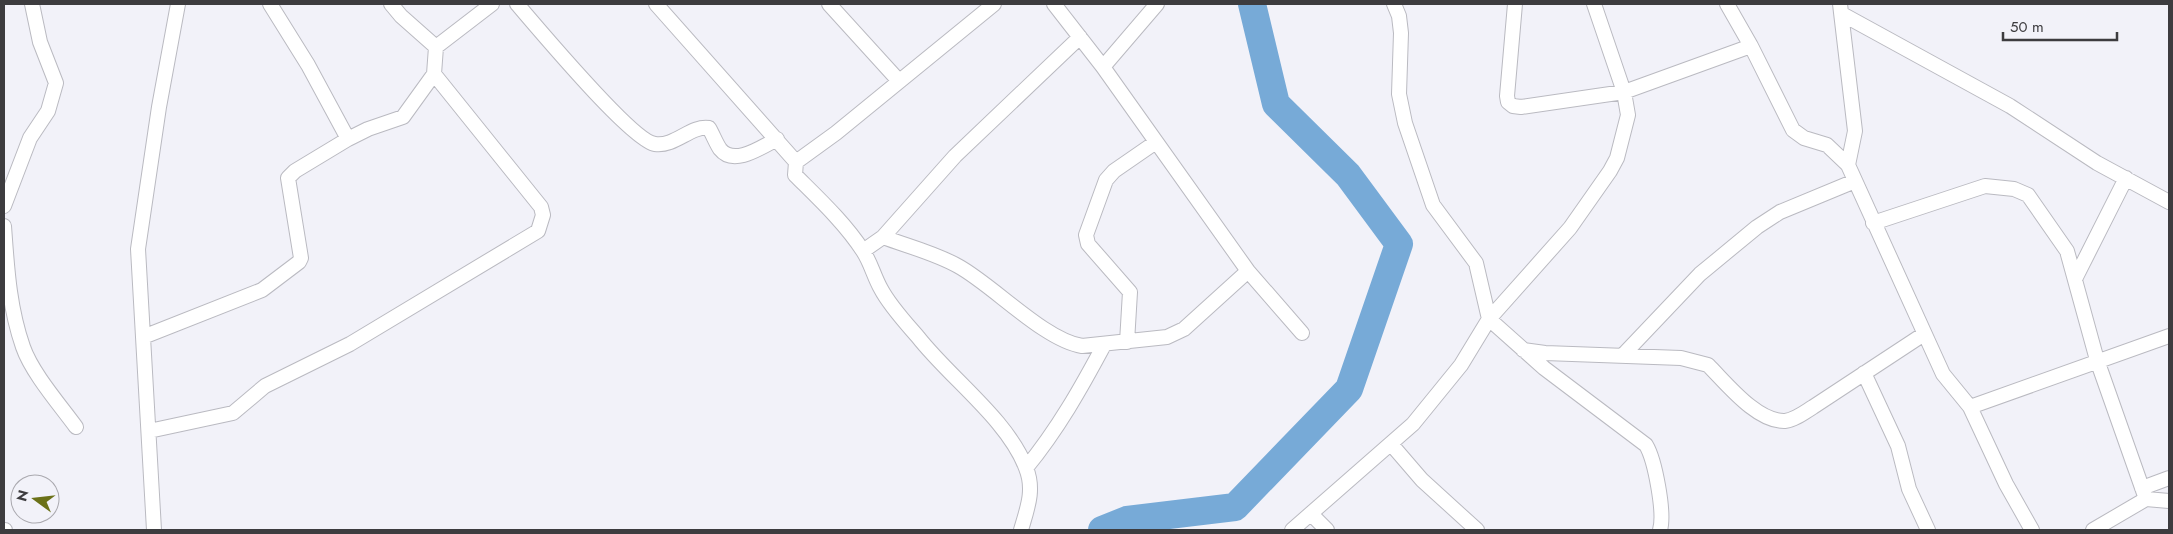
<svg xmlns="http://www.w3.org/2000/svg" width="2173" height="534" viewBox="0 0 2173 534" font-family="Jost,sans-serif">
  <rect width="100%" height="100%" fill="#f2f2f9"/>
  <g fill="none" stroke-linecap="round" stroke-linejoin="round">
    <!-- river -->
    <path stroke="#77aad7" stroke-width="28" d="M1102,530L1127,520L1235,507L1349,389L1399,244L1348,175L1276,104L1252,4"/>
    <!-- street casing -->
    <g stroke="#babac1" stroke-width="16">
      <path id="street" d="M270,4L308,65L348,139
        M391,4L401,16L436,47
        M517,4C537,27 632,141 655,144C675,147 691,125 709,128C713,135 716,143 720,149C734,167 763,146 777,139
        M656,4L796,162
        M829,4L899,81
        M994,4L836,133L796,162L795,175C818,198 845,223 863,251C871,263 874,277 881,289C890,306 905,322 918,337C950,378 1008,420 1026,468C1035,490 1027,509 1021,530
        M1054,4L1103,67L1248,271L1302,333
        M1394,4L1399,16L1401,33L1399,94L1405,123L1433,205L1476,263L1489,319L1544,368L1646,445C1655,460 1665,513 1660,530
        M1515,4L1507,96L1508,102L1513,106L1521,107L1624,92L1751,46
        M1727,4L1751,46L1793,130L1804,138L1827,145L1848,165
        M1840,4L1855,131L1848,165L1943,374L1970,407L2006,484L2032,530
        M1842,14L2010,106L2097,163L2169,202
        M1103,67L1157,4
        M4,206L30,138L48,111L56,83L40,42L32,4
        M1873,223L1985,186L2014,189L2028,195L2067,251L2097,360L2146,499
        M4,226C7,267 9,307 23,347C32,373 60,405 76,427
        M883,237C907,246 935,253 958,266C993,285 1044,340 1082,346L1167,337L1184,329L1248,271
        M863,251L883,237L955,156L1080,37
        M2075,279L2126,178
        M143,337L262,290L299,262L301,258L288,178L295,171L348,139L368,129L403,117L434,74L436,47L492,4
        M1127,342L1130,292L1088,244L1086,235L1106,180L1114,171L1156,142
        M1523,350L1545,353L1681,358L1708,365C1727,384 1757,422 1785,421C1795,420 1805,412 1813,407L1924,334
        M1623,355L1700,274L1757,227L1780,212L1855,181
        M1864,373L1898,446L1909,489L1928,530
        M1970,407L2169,336
        M149,431L233,413L265,386L350,344L538,231L543,215L541,207L434,74
        M1391,444L1422,480L1477,530
        M1026,468C1058,429 1081,388 1104,345
        M2142,488L2169,478
        M1311,514L1327,530
        M4,530H5
        M154,530L138,249L159,107L178,4
        M1292,530L1413,424L1461,365L1489,319L1570,228L1610,171L1617,158L1628,115L1624,92L1594,4
        M2093,530L2146,499L2169,501"/>
    </g>
    <!-- street -->
    <use href="#street" stroke="#fff" stroke-width="14"/>
  </g>
  <!-- border -->
  <rect width="2173" height="534" fill="none" stroke="#3d3c3f" stroke-width="10"/>
  <!-- north arrow -->
  <g transform="translate(35 499) rotate(285)"><circle r="24" fill="#f2f2f9" stroke="#aaa9af"/>
  <path d="M0-4L9 19L0 12L-9 19Z" fill="#6b7118"/>
  <text y="-8" font-size="14" font-weight="bold" text-anchor="middle" fill="#3d3c3f">N</text>
  </g>
  <!-- scale -->
  <path d="M2003 32v8h114v-8" fill="none" stroke="#3d3c3f" stroke-width="2.5"/>
  <text x="2010" y="32" font-size="15" fill="#3d3c3f" stroke="#f2f2f9" stroke-width="4" paint-order="stroke">50 m</text>
</svg>
